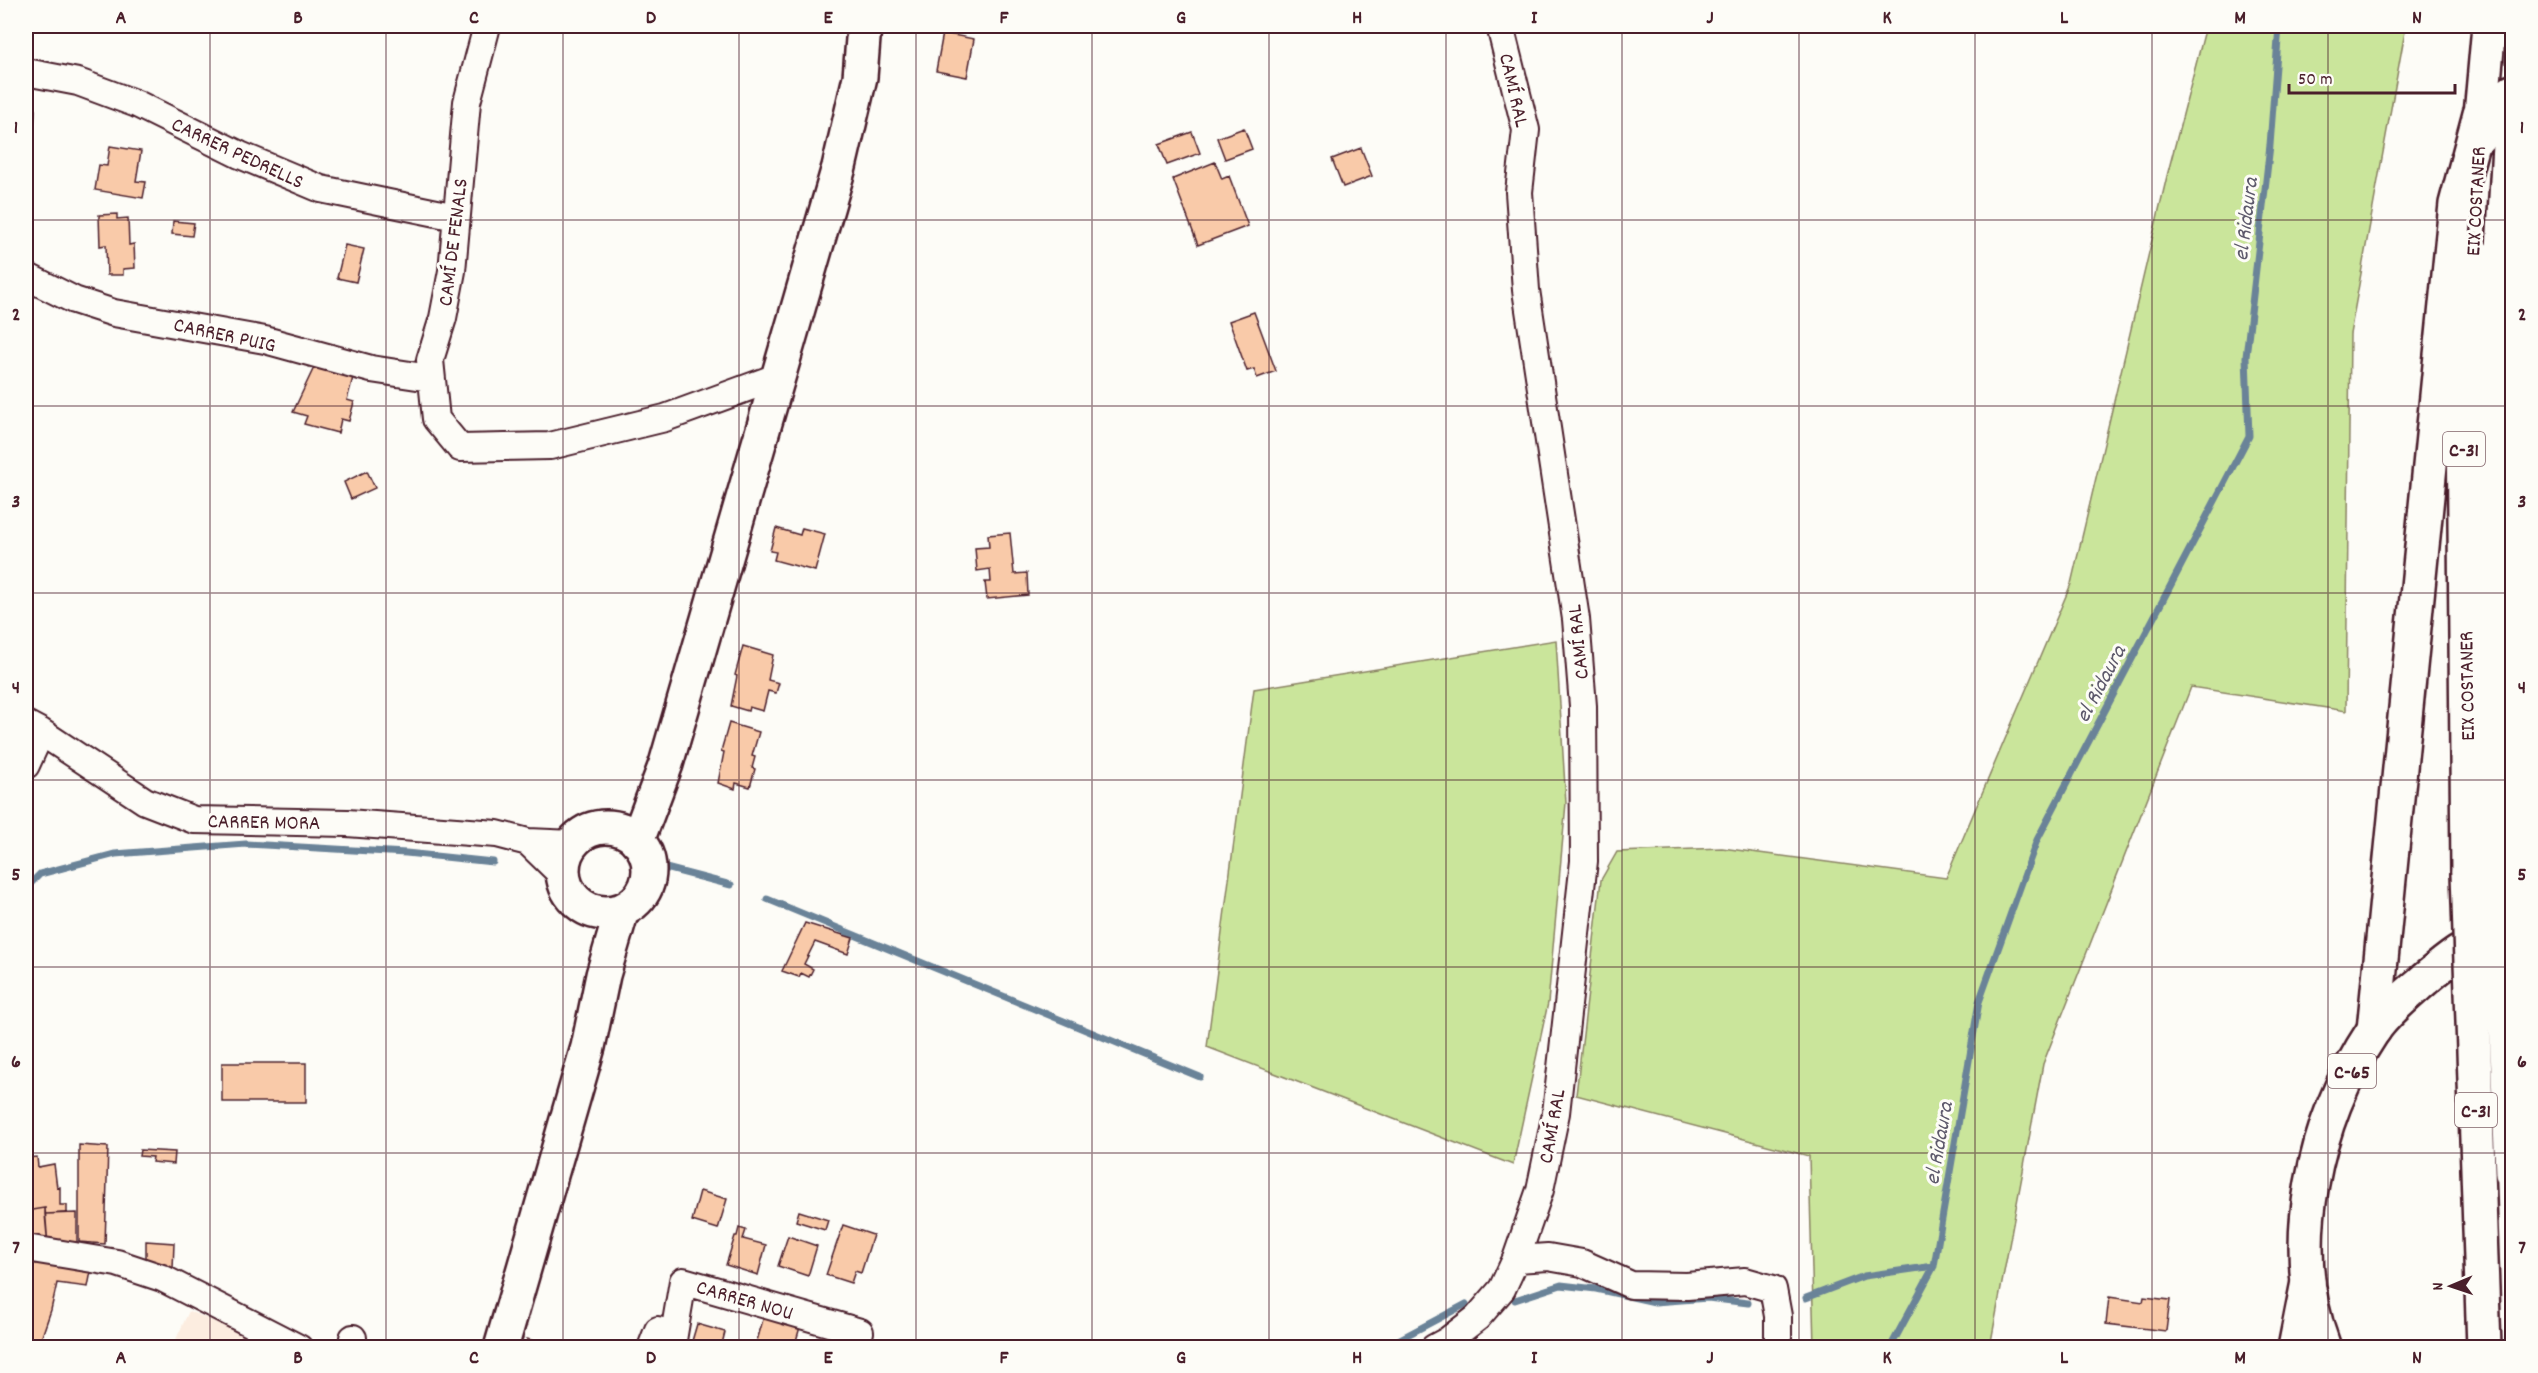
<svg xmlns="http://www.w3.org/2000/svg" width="2538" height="1373" viewBox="0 0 2538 1373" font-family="Dekko,sans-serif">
  <rect width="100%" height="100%" fill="#fdfcf7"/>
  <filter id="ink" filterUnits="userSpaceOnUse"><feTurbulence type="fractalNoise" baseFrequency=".0167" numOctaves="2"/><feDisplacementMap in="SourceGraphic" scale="12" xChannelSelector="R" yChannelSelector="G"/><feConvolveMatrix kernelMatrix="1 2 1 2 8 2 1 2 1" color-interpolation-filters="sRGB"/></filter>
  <g filter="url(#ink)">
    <!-- built -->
    <path fill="#fcede0" d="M189,1311L275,1347L172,1348Z"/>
    <!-- green -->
    <path fill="#cae59b" stroke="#8a8263" stroke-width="1.5" d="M2206,26H2406L2350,334L2346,711L2191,687L2043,1064L1990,1347H1814L1809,1156L1576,1095L1601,880L1617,852L1722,848L1946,878L2071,584L2167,176Z
      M1556,640L1566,803L1548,1003L1513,1165L1207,1047L1254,689Z"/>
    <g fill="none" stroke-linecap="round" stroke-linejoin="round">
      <!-- stream -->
      <path stroke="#6a8398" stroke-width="7" d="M662,867L731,885
        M26,888L40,874L115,854L246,844L406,853L493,862
        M767,899L1200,1077
        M1806,1298L1864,1276L1934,1266
        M1515,1300L1561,1285L1596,1289L1655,1302L1708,1298L1748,1303
        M1383,1348L1466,1304
        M1890,1348L1934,1266L1979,1002L2037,840L2249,436L2246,357L2270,145L2279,26"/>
    </g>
    <!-- building -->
    <path fill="#f9caa9" stroke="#4a1f2b" stroke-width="1.5" d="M943,33L974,39L967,77L936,71Z
      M26,110H35L33,146H26Z
      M1244,128L1252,149L1225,159L1217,138Z
      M1192,132L1200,153L1167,165L1159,144Z
      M110,146L141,151L136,181L146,182L143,198L95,190L99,165L107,166Z
      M1361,148L1372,176L1343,187L1332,159Z
      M1215,162L1222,179L1229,176L1248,226L1198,245L1173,179Z
      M117,214V219L128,218L129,245L134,244L135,268L123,269V275H107L106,245L100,246L99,215Z
      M173,221L194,223L192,236L172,234Z
      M345,245L364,249L356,282L337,278Z
      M1254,312L1276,371L1257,378L1254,369L1247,371L1229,321Z
      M317,361L355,370L347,400L354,402L349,421L341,419L338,433L304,424L307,416L293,412Z
      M367,471L375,488L351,499L344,482Z
      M776,528L800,535L802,528L825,534L815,571L774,560L776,552L770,551Z
      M1010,533L1014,574L1027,573L1028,595L987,599L985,582H991L990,569L977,571L975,548L989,547L988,535Z
      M743,646L773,655L768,680L779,683L776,693L768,691L763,711L749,707L748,711L731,706L737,676L735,675Z
      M729,723L759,732L752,756L755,757L752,768L755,769L750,787L736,783L735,789L718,783L724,752L721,751Z
      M805,923L853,938L848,954L815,942L804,964L813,969L809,977L801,973L799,977L782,971Z
      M222,1063H306V1102H222Z
      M79,1145L108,1147L105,1244L79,1242Z
      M140,1150L175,1152L174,1164L152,1162L153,1157L139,1156Z
      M37,1157L38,1167L54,1164L57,1188L60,1187V1205H67V1213L45,1214V1208L26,1211V1158Z
      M700,1191L727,1199L718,1229L692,1221Z
      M45,1208L48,1246L29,1238L26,1216V1211Z
      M799,1211L828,1220L825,1230L796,1221Z
      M77,1213V1250L48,1246L45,1214Z
      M843,1225L873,1235L861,1273L855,1271L851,1283L826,1275Z
      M739,1228L746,1230L743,1239L766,1245L758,1275L726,1265L735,1236H737Z
      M788,1236L817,1246L808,1276L778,1266Z
      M146,1241L174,1243L173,1269L146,1263Z
      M30,1252L92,1266L88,1287L57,1283L51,1310L38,1348H26V1266Z
      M2109,1297L2143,1302L2144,1297L2170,1300L2166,1331L2106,1324Z
      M764,1316L800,1327L794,1348H755Z
      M697,1324L725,1332L721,1348H690Z
      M527,1339L548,1345V1348H524Z"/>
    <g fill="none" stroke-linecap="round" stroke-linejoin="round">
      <!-- street casing -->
      <g stroke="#4a1f2b" stroke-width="30">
        <path id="street" d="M487,26L467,102L452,271L443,318L430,360L436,419L460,448L550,446L665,418L777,377
          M26,72L78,82L137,104L240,155L321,189L456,217
          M26,276L74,300L114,313L265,340L371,369L430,378
          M26,724L41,732L145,801L194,820L347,823L497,834L528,842L573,844
          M26,765L41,732
          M528,842L564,877
          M26,1248L117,1263L162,1278L299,1348
          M1516,1259L1548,1257L1582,1263L1631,1285L1687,1286L1745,1281L1773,1289L1778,1316V1348
          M674,1334L683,1281L860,1332
          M352,1348L353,1338
          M651,1348L658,1330L674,1334L672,1347
          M1434,1348L1447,1341L1477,1318L1502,1289L1516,1259L1540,1190L1556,1113L1584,861L1583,706L1576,619L1526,290L1519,192L1526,130L1500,26"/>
      </g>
      <!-- secondary casing -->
      <g stroke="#4a1f2b" stroke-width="38">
        <path id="secondary" d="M563 870a43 43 0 1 1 86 0a43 43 0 1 1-86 0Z
          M637,841L666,764L839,167L860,77L864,26
          M501,1348L588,1047L603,975L622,910
          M2295,1348L2308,1282"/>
      </g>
      <!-- primary casing -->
      <g stroke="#4a1f2b" stroke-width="38">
        <path id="primary" d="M2324,1348C2285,1246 2314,1120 2373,1031C2386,1012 2407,995 2424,980C2444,963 2468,942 2493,938"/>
      </g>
      <!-- highway casing -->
      <g stroke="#4a1f2b" stroke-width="38">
        <path id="highway" d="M2479,137L2489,26
          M2500,870L2494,408L2512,92
          M2468,873L2464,406L2472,252
          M2374,1030L2456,204L2480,114"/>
      </g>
      <!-- street -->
      <use href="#street" stroke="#fdfcf7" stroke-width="26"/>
      <!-- secondary -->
      <use href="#secondary" stroke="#fdfcf7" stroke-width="33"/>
      <!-- primary -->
      <use href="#primary" stroke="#fdfcf7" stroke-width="33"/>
      <!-- highway -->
      <use href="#highway" stroke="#fdfcf7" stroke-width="33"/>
      <!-- highway-bridge casing -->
      <g stroke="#4a1f2b" stroke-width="38" stroke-linecap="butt">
        <path id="highway-bridge" d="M2500,870L2512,1173
          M2468,873L2484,1348"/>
      </g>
      <!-- highway-bridge -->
      <use href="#highway-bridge" stroke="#fdfcf7" stroke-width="33"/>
    </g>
  </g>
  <!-- grid -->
  <path fill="none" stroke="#4a1f2b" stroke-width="1.5" stroke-opacity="0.55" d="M210,26V1348M386,26V1348M563,26V1348M739,26V1348M916,26V1348M1092,26V1348M1269,26V1348M1446,26V1348M1622,26V1348M1799,26V1348M1975,26V1348M2152,26V1348M2328,26V1348M26,220H2512M26,406H2512M26,593H2512M26,780H2512M26,967H2512M26,1153H2512"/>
  <g text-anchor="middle" stroke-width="6" stroke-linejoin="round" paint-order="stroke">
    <!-- shield labels -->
    <g fill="#fdfcf7" stroke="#806168" stroke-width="1.5">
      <rect x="2443" y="432" width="42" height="34" rx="4.5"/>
      <rect x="2328" y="1054" width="48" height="34" rx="4.5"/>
      <rect x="2455" y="1093" width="42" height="34" rx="4.5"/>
    </g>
    <g font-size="20" font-weight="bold" fill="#4a1f2b">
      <text x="2464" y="456">C-31</text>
      <text x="2352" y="1078">C-65</text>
      <text x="2476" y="1117">C-31</text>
    </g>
    <!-- street labels -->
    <g font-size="21" fill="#4a1f2b" stroke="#fdfcf7">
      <text transform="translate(1515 90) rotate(77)" y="7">CAMÍ RAL</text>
      <text transform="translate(238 152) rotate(25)" y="7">CARRER PEDRELLS</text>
      <text transform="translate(2475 201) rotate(-87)" y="7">EIX COSTANER</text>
      <text transform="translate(452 242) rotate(-83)" y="7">CAMÍ DE FENALS</text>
      <text transform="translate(225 334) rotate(12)" y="7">CARRER PUIG</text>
      <text transform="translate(1577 642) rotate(-96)" y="7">CAMÍ RAL</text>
      <text transform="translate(2466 686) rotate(-91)" y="7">EIX COSTANER</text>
      <text transform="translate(264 821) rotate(1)" y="7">CARRER MORA</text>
      <text transform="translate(1551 1126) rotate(-80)" y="7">CAMÍ RAL</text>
      <text transform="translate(745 1299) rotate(16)" y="7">CARRER NOU</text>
    </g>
    <!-- water labels -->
    <g font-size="22" font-style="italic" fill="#5d596b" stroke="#fdfcf7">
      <text transform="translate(2244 219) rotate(-83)" y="8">el Ridaura</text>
      <text transform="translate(2099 683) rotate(-62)" y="8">el Ridaura</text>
      <text transform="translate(1937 1143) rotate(-80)" y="8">el Ridaura</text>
    </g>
  </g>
  <!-- margin -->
  <rect width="2538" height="1373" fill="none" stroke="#fdfcf7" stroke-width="66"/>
  <!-- north arrow -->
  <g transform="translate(2451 1286) rotate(268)" stroke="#fdfcf7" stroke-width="4.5" paint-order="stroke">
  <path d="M0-4.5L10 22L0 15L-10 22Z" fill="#4a1f2b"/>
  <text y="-9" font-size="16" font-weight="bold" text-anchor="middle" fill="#4a1f2b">N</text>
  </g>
  <!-- scale -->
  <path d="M2289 84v9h166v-9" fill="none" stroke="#4a1f2b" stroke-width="3"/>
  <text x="2298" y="84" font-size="18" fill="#4a1f2b" stroke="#fdfcf7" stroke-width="4.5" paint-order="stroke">50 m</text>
  <rect x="33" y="33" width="2472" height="1307" fill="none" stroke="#4a1f2b" stroke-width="2"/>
  <g font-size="20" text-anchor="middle" font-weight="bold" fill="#4a1f2b">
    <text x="121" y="23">A</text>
    <text x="298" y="23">B</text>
    <text x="474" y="23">C</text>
    <text x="651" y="23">D</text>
    <text x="828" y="23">E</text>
    <text x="1004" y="23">F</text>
    <text x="1181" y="23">G</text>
    <text x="1357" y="23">H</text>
    <text x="1534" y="23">I</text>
    <text x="1710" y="23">J</text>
    <text x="1887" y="23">K</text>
    <text x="2064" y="23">L</text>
    <text x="2240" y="23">M</text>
    <text x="2417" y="23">N</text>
    <text x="16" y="133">1</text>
    <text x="2522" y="133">1</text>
    <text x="16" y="320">2</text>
    <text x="2522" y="320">2</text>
    <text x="16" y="507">3</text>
    <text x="2522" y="507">3</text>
    <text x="16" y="693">4</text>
    <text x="2522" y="693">4</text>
    <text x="16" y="880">5</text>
    <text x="2522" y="880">5</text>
    <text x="16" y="1067">6</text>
    <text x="2522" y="1067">6</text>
    <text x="16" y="1253">7</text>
    <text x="2522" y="1253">7</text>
    <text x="121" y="1363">A</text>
    <text x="298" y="1363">B</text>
    <text x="474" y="1363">C</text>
    <text x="651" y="1363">D</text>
    <text x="828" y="1363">E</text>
    <text x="1004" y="1363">F</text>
    <text x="1181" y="1363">G</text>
    <text x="1357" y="1363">H</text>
    <text x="1534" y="1363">I</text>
    <text x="1710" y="1363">J</text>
    <text x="1887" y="1363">K</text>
    <text x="2064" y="1363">L</text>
    <text x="2240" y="1363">M</text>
    <text x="2417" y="1363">N</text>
  </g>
</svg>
